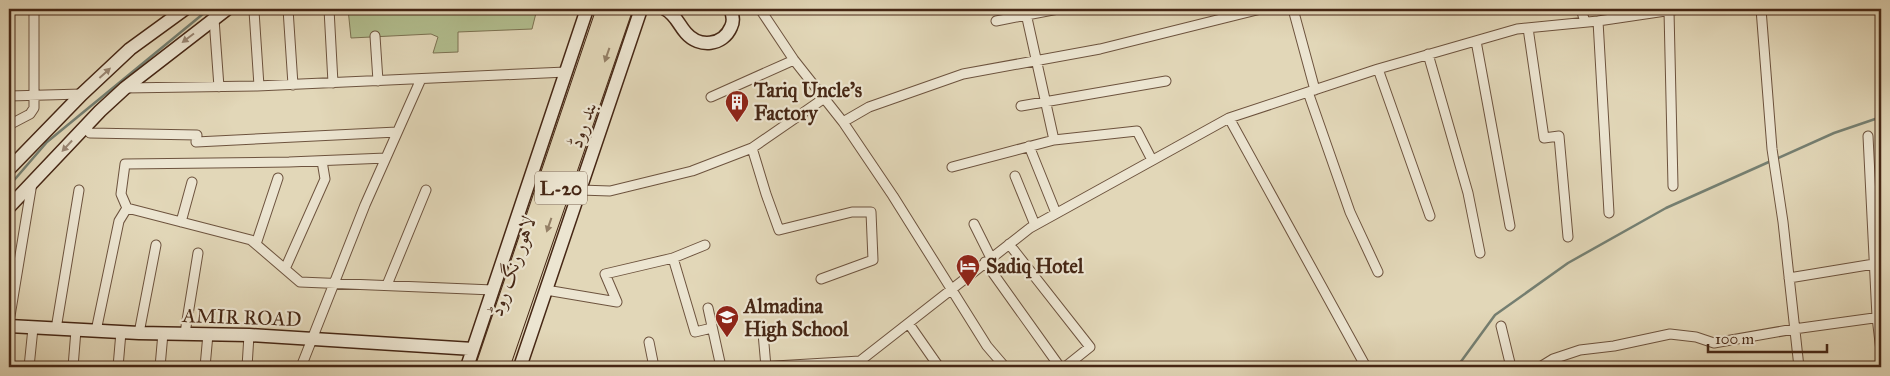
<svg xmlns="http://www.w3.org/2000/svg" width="1890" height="376" viewBox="0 0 1890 376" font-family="'IM FELL Great Primer',Amiri,serif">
  <rect width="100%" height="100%" fill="#e2d7b8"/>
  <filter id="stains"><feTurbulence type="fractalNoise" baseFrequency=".004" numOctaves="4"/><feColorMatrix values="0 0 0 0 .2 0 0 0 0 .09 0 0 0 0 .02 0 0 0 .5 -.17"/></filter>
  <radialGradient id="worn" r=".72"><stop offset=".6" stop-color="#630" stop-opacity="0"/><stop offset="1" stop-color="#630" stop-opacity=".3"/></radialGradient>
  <!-- green -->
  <path fill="#b2be8f" stroke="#7c7252" d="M348,9H537L532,29L458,32V52L433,53L438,37L431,34L351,38Z"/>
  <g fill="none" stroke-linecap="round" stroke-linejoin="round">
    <!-- stream -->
    <path stroke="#757f71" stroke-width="2.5" d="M1776,159L1834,133L1881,117
      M9,186L47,142L209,9
      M1457,367L1495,315L1568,263L1666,208L1771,161"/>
    <!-- street casing -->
    <g stroke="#6d533e" stroke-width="11">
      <path id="street" d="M288,9L293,85
        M329,9L333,83
        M760,9L794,60L843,122L893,196L987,346L1005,367
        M1293,9L1315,90
        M1581,9L1585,22
        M1761,9L1772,149L1783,222L1799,367
        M254,11L259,86
        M1669,11L1673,186
        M214,19L219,87
        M996,21L1058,9
        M1598,21L1609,213
        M1528,28L1544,138L1559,136L1568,237
        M375,36L378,81
        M1476,41L1510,226
        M1428,54L1468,193L1480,253
        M1378,69L1430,216
        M125,88L257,86L566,72
        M1308,92L1350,212L1378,272
        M9,96L82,94
        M711,97L794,60
        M1021,106L1166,81
        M1229,118L1366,367
        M843,122L869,107L963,74L1100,49L1261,9
        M9,125L30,114L34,108V9
        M85,127L90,133L197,135L196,142L397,132
        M1868,136L1877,317L1881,351
        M1054,140L1137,131L1152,160
        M1029,146L1056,213
        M752,148L766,194L779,230L852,212H871L873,260L821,279
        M386,158L289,162L125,164L121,194L127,208L251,240L300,282L493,290
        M952,167L1054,140L1025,9
        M1015,176L1035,225
        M580,190L610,191L692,171L752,148L823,99
        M181,222L192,182
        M974,224L991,258
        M256,244L278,178
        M1009,244L1090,347L1065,367
        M673,258L695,332L712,328
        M985,262L1060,367
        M285,269L325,179L322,161
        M1789,278L1874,264
        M387,285L426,190
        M546,290L617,302L605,274L673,258L705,245
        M708,308L721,367
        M9,322L32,183
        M909,324L939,367
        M1501,326L1511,367
        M56,329L79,190
        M96,331L119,221L127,208
        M139,333L156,245
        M185,333L198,253
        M763,333L766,367
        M649,342L654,367
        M29,367L33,328
        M73,367L76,330
        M118,367L121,332
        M160,367L163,333
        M205,367L208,334
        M247,367L249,335
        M301,367L365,205L421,79
        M757,367L860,361
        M856,367L860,361L1030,228L1229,118L1378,69L1517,29L1598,21L1679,9
        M1540,367L1553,359L1580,350L1614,346L1670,334L1696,337L1714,343L1794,329L1881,317"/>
    </g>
    <!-- secondary casing -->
    <g stroke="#462715" stroke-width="15">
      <path id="secondary" d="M665,9C676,15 678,24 686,33C699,48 723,46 731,27C734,21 733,15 730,9
        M9,169L82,94L130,49L185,9
        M9,207L100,111L125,88L227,9
        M9,326L139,333L249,335L473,349
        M467,367L587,9
        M520,367L641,9"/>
    </g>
    <!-- highway casing -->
    <g stroke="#462715" stroke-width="20">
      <path id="highway" d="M485,367L606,9
        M500,367L623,9"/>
    </g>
    <!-- street -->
    <use href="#street" stroke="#ece5d1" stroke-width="9"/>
    <!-- secondary -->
    <use href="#secondary" stroke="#ece5d1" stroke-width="12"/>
    <!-- highway -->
    <use href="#highway" stroke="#e2d7b8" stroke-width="18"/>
  </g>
  <!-- one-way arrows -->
  <defs><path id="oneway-solid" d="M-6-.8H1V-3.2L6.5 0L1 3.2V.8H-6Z" transform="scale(1.25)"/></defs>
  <g fill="#998673">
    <use href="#oneway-solid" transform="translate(188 38) rotate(143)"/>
    <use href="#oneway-solid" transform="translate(105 73) rotate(-42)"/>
    <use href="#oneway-solid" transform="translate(67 146) rotate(133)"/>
  </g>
  <g fill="#947f66">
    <use href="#oneway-solid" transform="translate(607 55) rotate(109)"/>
    <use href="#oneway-solid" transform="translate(549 225) rotate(109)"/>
  </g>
  <!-- icons -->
  <defs>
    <g id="building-pin" transform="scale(1.25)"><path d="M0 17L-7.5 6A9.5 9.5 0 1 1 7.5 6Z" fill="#8f2418" stroke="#ece5d1"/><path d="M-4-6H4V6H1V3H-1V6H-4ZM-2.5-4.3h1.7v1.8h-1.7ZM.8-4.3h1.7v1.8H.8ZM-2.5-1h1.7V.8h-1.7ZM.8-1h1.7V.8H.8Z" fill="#fff"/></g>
    <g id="hotel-pin" transform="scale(1.25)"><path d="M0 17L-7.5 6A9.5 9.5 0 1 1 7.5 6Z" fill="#8f2418" stroke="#ece5d1"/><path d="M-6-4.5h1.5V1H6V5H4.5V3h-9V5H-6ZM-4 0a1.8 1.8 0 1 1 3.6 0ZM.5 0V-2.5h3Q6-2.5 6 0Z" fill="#fff"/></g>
    <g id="school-pin" transform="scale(1.25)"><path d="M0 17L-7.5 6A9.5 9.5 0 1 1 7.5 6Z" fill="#8f2418" stroke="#ece5d1"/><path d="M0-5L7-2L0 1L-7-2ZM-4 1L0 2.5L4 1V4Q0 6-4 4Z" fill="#fff"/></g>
  </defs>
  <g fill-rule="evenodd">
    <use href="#building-pin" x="737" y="102"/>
    <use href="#hotel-pin" x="968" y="266"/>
    <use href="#school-pin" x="727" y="317"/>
  </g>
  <g text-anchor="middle" stroke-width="4.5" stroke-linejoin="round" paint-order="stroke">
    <!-- shield labels -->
    <rect fill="#ece5d1" stroke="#78604d" stroke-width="1" x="535" y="171.5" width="52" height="33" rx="4"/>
    <g font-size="19" font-weight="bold" fill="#462715">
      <text x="561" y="195">L-20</text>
    </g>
    <!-- poi labels -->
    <g font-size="20" font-weight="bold" fill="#462715" stroke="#ece5d1" text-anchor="start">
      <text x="754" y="97">Tariq Uncle's<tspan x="754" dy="23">Factory</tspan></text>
      <text x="986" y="273">Sadiq Hotel</text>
      <text x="744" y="313">Almadina<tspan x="744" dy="23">High School</tspan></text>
    </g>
    <!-- street labels -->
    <g font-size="20" fill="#462715" stroke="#ece5d1">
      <text transform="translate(582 125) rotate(-71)" y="7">بند روڈ</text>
      <text transform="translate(512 266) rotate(-71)" y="7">لاہور رنگ روڈ</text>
      <text transform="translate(242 317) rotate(2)" y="7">AMIR ROAD</text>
    </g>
  </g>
  <!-- margin -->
  <rect width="1890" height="376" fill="none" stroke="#e2d7b8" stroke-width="30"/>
  <rect x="10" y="10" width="1870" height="356" fill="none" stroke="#462715" stroke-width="2.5"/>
  <rect x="15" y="15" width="1860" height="346" fill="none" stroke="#462715"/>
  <!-- scale -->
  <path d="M1708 344v8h119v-8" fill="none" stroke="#462715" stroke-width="2.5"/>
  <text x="1715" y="344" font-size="15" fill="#462715" stroke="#ece5d1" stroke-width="4" paint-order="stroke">100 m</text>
  <rect width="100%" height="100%" filter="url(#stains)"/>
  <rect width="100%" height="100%" fill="url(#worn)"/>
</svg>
